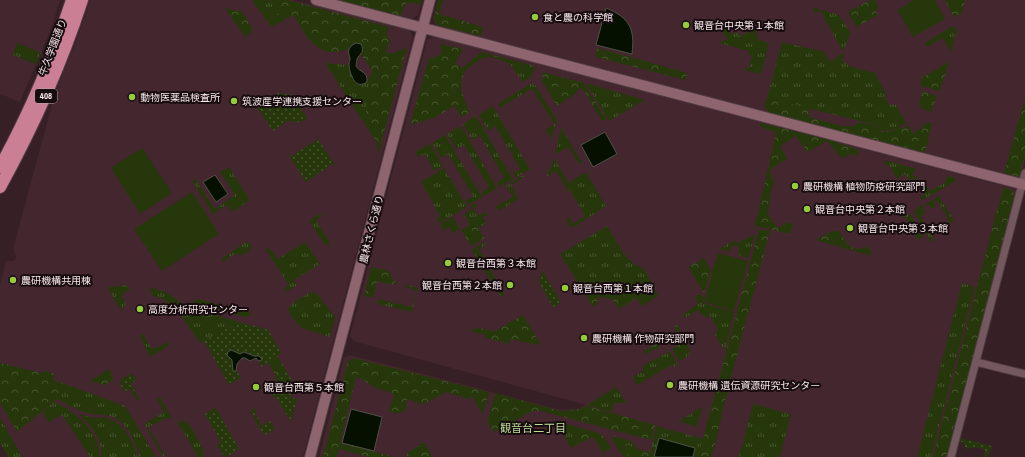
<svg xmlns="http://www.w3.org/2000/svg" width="1025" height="457" viewBox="0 0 1025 457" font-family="'Archivo Narrow','Noto Sans JP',sans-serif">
  <defs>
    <pattern id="grass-tufts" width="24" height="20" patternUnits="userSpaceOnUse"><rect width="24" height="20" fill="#26380b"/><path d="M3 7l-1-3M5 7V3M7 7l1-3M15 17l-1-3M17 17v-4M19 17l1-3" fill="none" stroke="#46552f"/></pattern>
    <pattern id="forest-crowns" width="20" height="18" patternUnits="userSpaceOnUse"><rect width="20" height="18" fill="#26380b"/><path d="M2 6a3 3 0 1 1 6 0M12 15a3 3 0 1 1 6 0" fill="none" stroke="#46552f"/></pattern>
    <pattern id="garden-dots" width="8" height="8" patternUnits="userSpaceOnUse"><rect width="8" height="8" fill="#26380b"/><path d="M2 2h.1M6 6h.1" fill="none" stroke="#46552f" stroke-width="1.8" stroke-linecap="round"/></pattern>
  </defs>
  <rect width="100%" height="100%" fill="#361f25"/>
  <!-- built -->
  <path fill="#44262e" d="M0,0H60L52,26L41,53L18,44L13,55L36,64L20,102L0,94Z
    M90,0H293L409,30L413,37L303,457H22L0,418V285L6,261H15L16,256L13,249L55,93L77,39Z
    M339,0H422L418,15L412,19Z
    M438,0H1025V160L1021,176L1018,178L436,26L433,19Z
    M434,36L1015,189L1017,192L948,457H319L344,358L350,355L561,410L577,409L586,405L353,341L350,336L427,40Z"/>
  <!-- grass -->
  <path fill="url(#grass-tufts)" d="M252,0H265L276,3L282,11L267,21Z
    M812,7L839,15L850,32L845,48L842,50L820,10L815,13Z
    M728,27L731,34L737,32L740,36L755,29L758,40L769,43L761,74L744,70V68L749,69L752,56L748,55L749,51L719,43L727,39L722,30Z
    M951,27L957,28V30L951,52L943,38L927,47L925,43Z
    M782,42L824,52L830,62L845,52L842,61L851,67L875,73L886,94L884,96L890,105L895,104L906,123L894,129L883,131L876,125L767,98Z
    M17,43L41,53L36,64L13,55Z
    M481,52L531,65L535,69C532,77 530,78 523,82L510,64L498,59L490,57L480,59L466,70L463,68Z
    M325,63L349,65V69L367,82L369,78L371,84L364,123Z
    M532,83L535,85L557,120L551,139L546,130L554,124L534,91L532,89L499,108L498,105L499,103Z
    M586,83L645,100L609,121Z
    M493,106L530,169L515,178L513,173L520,169L495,126L488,131L479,115Z
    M476,116L513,179L499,187L497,182L504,178L480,136L472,140L463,124Z
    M461,126L497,188L484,196L481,192L489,187L464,145L456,149L447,134Z
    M561,127L582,163L579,164L569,147L555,154Z
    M445,135L482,197L468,205L466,201L473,196L448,154L441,158L432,143Z
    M430,144L443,166L434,171L425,154L418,157L415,152Z
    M554,158L569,183L586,172L606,206L574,227H570L566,219L569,217L573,224L585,216L569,189L564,192V191L567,189L556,171L546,177V176L551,167Z
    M885,160L917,169L913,173L912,175L916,176L923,187L927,186L930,191L944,183L948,176L956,178L954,182L922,200L920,197L924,195L914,178L909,180L905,174L897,179L890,167L884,163Z
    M229,167L250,200L232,212L227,205L213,214L192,181L195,179L215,209L235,195L220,172Z
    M444,168L467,207L439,223L437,218L440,216L421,182Z
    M523,175L524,177L511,185L518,199L499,211L496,206L513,197L506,186Z
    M939,196L954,221L947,225L949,229L948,230L946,228L942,229L941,227L949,221L940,205L941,204L938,200L934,203L936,206L931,209L929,205L926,206L925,204Z
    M475,203L477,206L473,208L478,216L486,212L488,214L483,217L486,223L478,228L475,223L470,225L464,214L472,209L470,206Z
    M922,205L924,207L923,208L925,213L921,216L934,240L931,242L914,212L918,207Z
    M320,214L322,216L316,221L330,243L326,246L309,221Z
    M907,214L911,216L923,236L921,238L918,240L904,215Z
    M453,217L460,229L453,233L449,227L443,230L440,224Z
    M607,226L624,254L635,265L643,268L653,285L646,287L642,285L624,292L619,289L611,283L586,296L560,254Z
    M755,234L748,258L738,255L739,249L737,246L734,245L731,247L729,252L719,249L735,240L738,243Z
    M248,241L252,247L249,249L250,251L241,255L236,254L231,256L224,262L221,259Z
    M305,242L320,264L294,280L297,285L286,292L284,289L289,285L266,250L269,247L278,259Z
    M484,242L486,245L479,250L505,295L501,297L472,250Z
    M962,283L975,287L931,457H917Z
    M126,285L130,289L121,295L126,305L120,309L108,288L110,287Z
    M405,285L418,288L412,312L377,304L378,299L412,307L417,291L405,287Z
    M148,287L165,292L172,296L187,307L239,322L200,343L172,302L168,304C165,299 159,297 153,296Z
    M311,292L316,293L335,317L330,337L301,328L287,310L295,301Z
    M700,294L704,297L703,303L734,312L725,351L714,333L718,330L710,315L706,318L703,314L701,315L698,310L685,318L683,314L698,304L695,297Z
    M197,299L250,312V316L246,317L192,303Z
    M677,324L681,331V336L679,334L674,337L676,340L669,339L659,345V350L657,348L646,354L644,351L677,331L674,326Z
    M143,334L152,349L156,347L157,348L167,342L169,344L168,346L150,357L140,336Z
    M681,343L685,344L688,345C692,355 687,357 679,361L672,349Z
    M670,351L677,363L675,368L673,364L637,385L633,377L643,371V366Z
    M63,383L125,406L156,457H139C136,441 127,421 110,416C103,414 95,415 88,413C77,410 67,405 57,399Z
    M616,387L626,403H614L612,412L587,405Z
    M160,397L172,418L171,419L169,417L148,427L166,457H163L144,424L164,412L157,399Z
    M54,402C74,410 101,433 99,457H90L63,416L61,415L49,422L42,412Z
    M753,404L791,414L780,457H739Z
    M702,407L697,427L679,421Z
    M79,414C84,415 89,417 95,418C100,418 106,417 110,419C125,425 134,442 137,457H101C103,439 91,426 79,414Z
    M0,418L2,421L22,457H8L0,443Z
    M183,420L185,423L188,422L204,450L202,451L205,457H198L178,423Z
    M561,423L585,429L574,435L579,444L571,448L560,428L559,426Z
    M656,426L704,439L698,457H693L695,448L659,438L654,457H649Z
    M615,436L631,441L637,449L627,445L628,455L623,457L613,440L612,437Z"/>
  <!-- forest -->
  <path fill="url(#forest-crowns)" d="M266,0H288L389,27L386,33L390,40L386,53H395L407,47L378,155L376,141L364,123L371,84L369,78L373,71L361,55L362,52L351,46C348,50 345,50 340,51C315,57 305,33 293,15L272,27L267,21L282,11L276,3Z
    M339,0H422L421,4C416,5 411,2 406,3L401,16Z
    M438,0H443L439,14L483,27L481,36L437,25L434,19Z
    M870,0H875L879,8L875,10L878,15L856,27L848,12Z
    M945,0H965L962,13L954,17Z
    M225,8L242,12L252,27L251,33L245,37Z
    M440,44L463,49L459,56L456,64L466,70C465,73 463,76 462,79C459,90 465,102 470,112L461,117L454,106L434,118L410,125L429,58H433L437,55L439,56L442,52Z
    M597,48L674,69L687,73L686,80L596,57Z
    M949,62L940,91L921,86V78Z
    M543,72L584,83L606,119L602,121L582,88L576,91L577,93L557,106L542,81Z
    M922,91L937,96L931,112L919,107Z
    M767,98L809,108V117L842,126H854L858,122L875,125L883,132L894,130L900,126L902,129L908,125L913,133L922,128L921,126L929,122L932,123L925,153L769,113L764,106Z
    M1025,98V155L1020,175L1017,177L1004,173Z
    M761,123L830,140L859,150L857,156L852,154L841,158L827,141L807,152L796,136L780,146L787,159L773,167L770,172L774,182L771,191L768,215L778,228L788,222L793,224L791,234L755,226L776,133L759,126Z
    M1003,187L1013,191L1014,197L947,457H933Z
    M475,222L484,238L471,246L461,230Z
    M759,229L770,231L727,393L712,457H698Z
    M832,231H839L849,246L857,249L868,247L872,256L816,240Z
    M704,258L711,271L704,293L688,267Z
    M373,267L389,271L392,278L395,282V285L377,281L373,298L364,296L371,268Z
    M611,283L619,289L624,292L643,284L646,287L653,285L658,296L642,306L637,298L619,309L613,300L602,297L597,299V304L593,307L586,296Z
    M523,315L541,345L529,343L511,339L510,344L486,338V335L469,331L479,328L495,331Z
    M277,355L287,372L277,378L268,362Z
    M354,358L489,392L483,414L472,397L467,399L446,392L430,401L421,404L407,399L405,411L397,413L389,412L394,394L374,387L360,378L356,377L340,443L395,457H369L339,449L337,457H323L348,361Z
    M0,363L41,373L44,371L53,373L54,376L53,380L63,383L57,399L17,432L0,403Z
    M109,369C116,380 114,380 104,385L90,381Z
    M495,393L560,411C569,411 578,410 587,406L655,425L651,440L541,411H532L497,431H493L488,423V420Z
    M585,429C602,434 602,432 611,448L603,453L593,437L579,444L574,435Z
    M424,442L433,457H406L407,453Z
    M627,445L650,453L649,457H627L628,455L624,448Z"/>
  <!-- garden -->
  <path fill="url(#garden-dots)" d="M279,93L291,95L307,118L301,122L288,121L273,131L256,106L272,95Z
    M318,139L334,163L306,182L290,157Z
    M542,270L561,303L553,307L539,282Z
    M239,322L266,329L269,331L281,353L261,367L259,363L262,360V359L258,355L254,356L247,353L244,352L240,354L229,351L228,352L233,364V370L236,371V370L241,378L229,385L204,341Z
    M287,372L293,383L290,397L297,399L291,422L276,397L271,396L281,390L275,379Z
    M132,373L136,380L131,384L139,399L137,400L135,398L130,389L125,392L120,384L121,380Z
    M216,408L239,449L226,457L223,455L217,445L221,442L205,414Z
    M255,408L257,411L255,413L262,426L270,421L274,428L273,430L264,435L250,411Z
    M961,438L992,446L988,457H984L985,450L976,447L967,449L965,447L963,442H960Z"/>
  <!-- pitch -->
  <path fill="#26380b" d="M914,0H935L945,19L913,37L898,10Z
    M142,148L172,193L140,214L111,168Z
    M192,192L219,234L162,271L134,229Z
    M718,253L748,261L734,311L704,302Z"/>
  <!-- water -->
  <path fill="#061000" stroke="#4e5046" d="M606,8C630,18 635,29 632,54L596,45Z
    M356,43L361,44C365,53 360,53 357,59C357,60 356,65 356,66C360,73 368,71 367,82C358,88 354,82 351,74C350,71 349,68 349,65C349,61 350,62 350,58C349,55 348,53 349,49L351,46Z
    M605,132L617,154L593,167L581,145Z
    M215,175L228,194L216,202L203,182Z
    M231,350L240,354L244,352L254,356H259L261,358L262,360L258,361L256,358L250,361L245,358H242L237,364L236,371H233L232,360L227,355L228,352Z
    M351,409L382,417L374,451L342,443Z
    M659,438L695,448L693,457H654Z"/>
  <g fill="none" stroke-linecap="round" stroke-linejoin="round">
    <!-- street casing -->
    <g stroke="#513d43" stroke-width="9">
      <path id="street" d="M976,362L1025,374
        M951,457L1025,173"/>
    </g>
    <!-- secondary casing -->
    <g stroke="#513d43" stroke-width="12">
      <path id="secondary" d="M316,0L1025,185
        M310,457L430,0"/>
    </g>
    <!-- highway casing -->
    <g stroke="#513d43" stroke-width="14">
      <path id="highway" d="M0,167C30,113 53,58 72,0
        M0,187C33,127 61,65 82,0"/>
    </g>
    <!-- street -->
    <use href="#street" stroke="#74585f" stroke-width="7"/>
    <!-- secondary -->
    <use href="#secondary" stroke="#8e646f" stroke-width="10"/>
    <!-- highway -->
    <use href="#highway" stroke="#cb7f95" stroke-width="12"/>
  </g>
  <!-- markers -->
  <g fill="#94cc3c" stroke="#170c0f" stroke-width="1.5">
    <circle cx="535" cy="17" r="4"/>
    <circle cx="686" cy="25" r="4"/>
    <circle cx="132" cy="97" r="4"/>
    <circle cx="234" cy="101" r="4"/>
    <circle cx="795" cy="186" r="4"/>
    <circle cx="807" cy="209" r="4"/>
    <circle cx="850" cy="228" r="4"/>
    <circle cx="448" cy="263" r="4"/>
    <circle cx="13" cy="280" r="4"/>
    <circle cx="510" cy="285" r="4"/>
    <circle cx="565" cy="288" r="4"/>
    <circle cx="140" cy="309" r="4"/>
    <circle cx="584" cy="338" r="4"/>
    <circle cx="670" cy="385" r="4"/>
    <circle cx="256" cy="387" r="4"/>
  </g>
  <g text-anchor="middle" stroke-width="4" stroke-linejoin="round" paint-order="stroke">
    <!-- shield labels -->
    <rect fill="#170c0f" stroke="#b4a5a8" stroke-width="1" x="35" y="89" width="22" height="14" rx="3"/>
    <g font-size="9" font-weight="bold" fill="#f7e6ea">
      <text x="46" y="99">408</text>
    </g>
    <!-- poi labels -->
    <g font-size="10" fill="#f7e6ea" stroke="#170c0f" text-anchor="start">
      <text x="543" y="21">食と農の科学館</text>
      <text x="694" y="29">観音台中央第１本館</text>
      <text x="140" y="101">動物医薬品検査所</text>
      <text x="242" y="105">筑波産学連携支援センター</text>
      <text x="803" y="190">農研機構 植物防疫研究部門</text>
      <text x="815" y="213">観音台中央第２本館</text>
      <text x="858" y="232">観音台中央第３本館</text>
      <text x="456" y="267">観音台西第３本館</text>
      <text x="21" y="284">農研機構共用棟</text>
      <text x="502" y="289" text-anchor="end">観音台西第２本館</text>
      <text x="573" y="292">観音台西第１本館</text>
      <text x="148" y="313">高度分析研究センター</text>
      <text x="592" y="342">農研機構 作物研究部門</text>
      <text x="678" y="389">農研機構 遺伝資源研究センター</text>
      <text x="264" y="391">観音台西第５本館</text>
    </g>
    <!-- street labels -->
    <g font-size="10" fill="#f7e6ea" stroke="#170c0f">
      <text transform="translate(52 47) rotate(-69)" y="4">牛久学園通り</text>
      <text transform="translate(371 229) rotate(-76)" y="4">農林さくら通り</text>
    </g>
    <!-- neighbourhood labels -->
    <g font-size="11" fill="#bdde97" stroke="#170c0f">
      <text x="533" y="432">観音台二丁目</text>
    </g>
  </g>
</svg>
